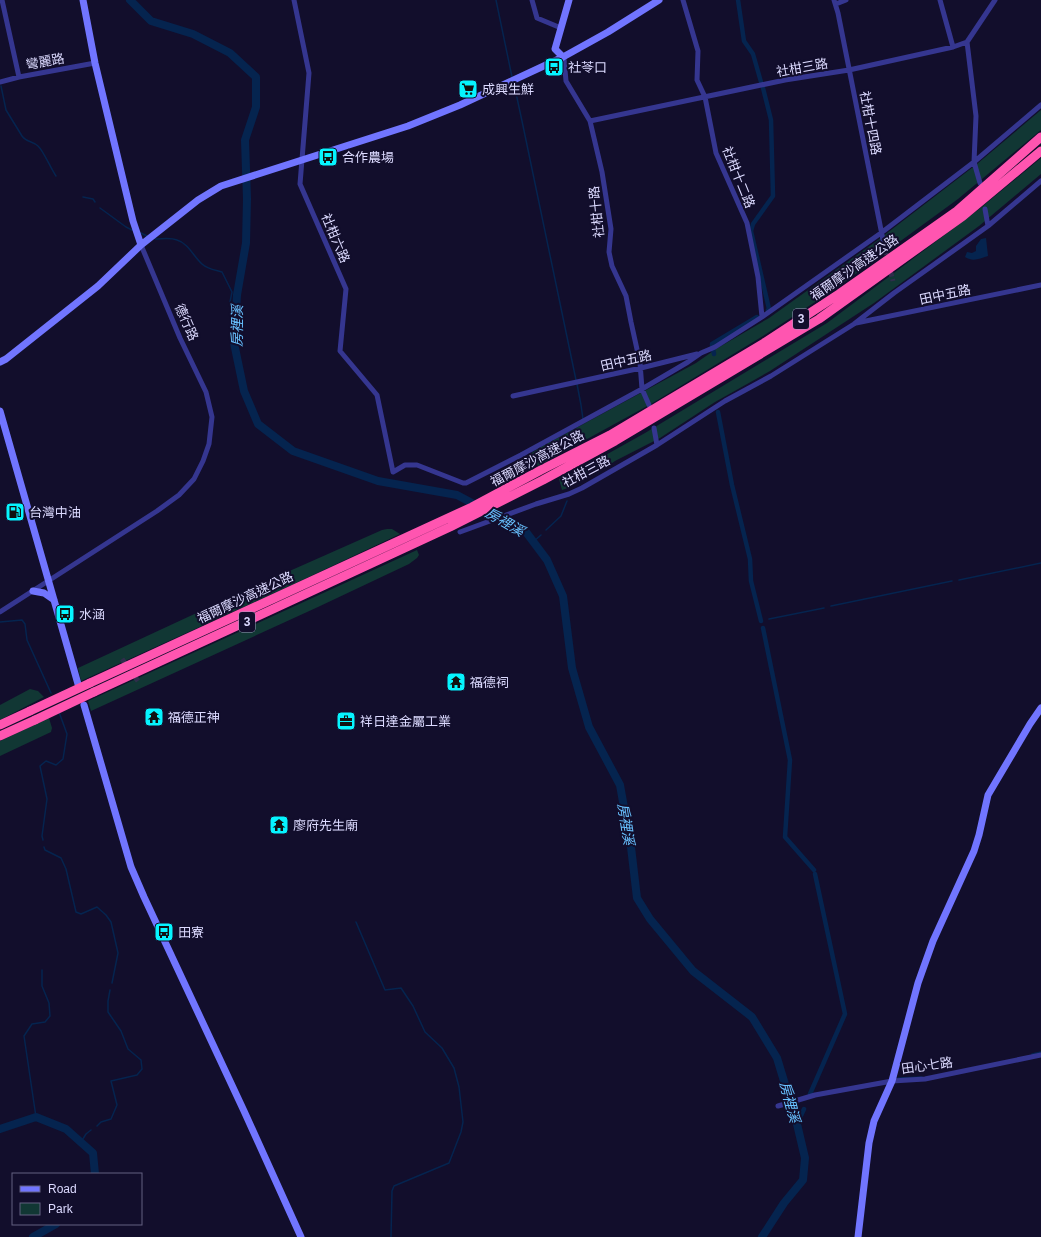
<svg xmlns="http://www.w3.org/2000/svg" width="1041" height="1237" viewBox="0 0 1041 1237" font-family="Helvetica,'Noto Sans TC',sans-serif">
  <rect width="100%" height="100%" fill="#120e2c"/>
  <!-- green -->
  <path fill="#113734" d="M1041,110V130L958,199L835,289L763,336L651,404L538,466L530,454L541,447L696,363L716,349L769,318L878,240L977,164Z
    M1041,158V174L979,226L874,303L770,371L715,402L660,438L615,461L601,471L568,488L562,490L559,479L586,466L645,433L827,323L978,210Z
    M387,529H392L400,534L296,583L81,681L78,668L231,597L382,530Z
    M417,550L419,555L417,558L409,564L318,607L91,711L88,701Z
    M30,689L38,691L44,697L0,720V705Z
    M49,718L52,728L51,732L0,756V741Z"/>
  <!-- water -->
  <path fill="#05244f" d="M986,238L988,256C979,259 973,262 965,257L967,252L972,253L976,251V246L981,239Z"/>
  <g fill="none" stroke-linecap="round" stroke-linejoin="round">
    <!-- stream -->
    <path stroke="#05244f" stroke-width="1.5" d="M496,0L512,77
      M514,84L522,121L576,380
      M1,86L6,110L22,136C26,142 33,141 38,146C43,150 51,169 56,176
      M83,197L93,199L95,202
      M100,208L126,227L132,230
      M141,233L147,236
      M155,239C162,239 170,237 177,240C188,243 194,257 202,264C207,269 215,270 222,272L232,292L230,302L235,322
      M577,384L581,405L583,419
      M546,530L561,516L567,501
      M533,542L541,535
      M959,580L1041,563
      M831,606L952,581
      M769,619L824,608
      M761,621H762
      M0,622L22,620L25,624L27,640L51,693
      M43,840L42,836L47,799L40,766L46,761L56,765L63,759L67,734L59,712
      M44,847L45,850L61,858L66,869L76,912L81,914L97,907L106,915L111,922L118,953L112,983
      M356,922L385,990L401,988L413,1006L425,1032L442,1048L454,1068L459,1087L463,1122L461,1132L449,1163L394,1186L392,1191L391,1237
      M1032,1054L1041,1052
      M898,1078L922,1077
      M36,1117L24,1036L32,1024L45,1022L50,1016L49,1003L42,986V970
      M97,1126L101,1122L111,1119L117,1105L111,1081L137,1075L142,1069L141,1060L128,1049L121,1031L108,1012V1001L110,990
      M81,1142L86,1134L91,1130"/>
    <!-- canal -->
    <path stroke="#05244f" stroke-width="4.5" d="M738,0L744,41L753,54L761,82
      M763,88L771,120L773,196L753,224L751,231L769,309L768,310
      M714,354L712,344L757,317
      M718,412L732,485L750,559L751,581L761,621
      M763,628L790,760L785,837L814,870
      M810,1094L845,1014L815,874
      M797,1124L804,1109"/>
    <!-- river -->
    <path stroke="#05244f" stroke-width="8" d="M130,0L151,21L193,34L230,53L256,77V107L245,140L247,199L246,243L237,295L234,343L244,391L258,424L293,451L378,481L457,495L526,532L547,560L563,596L572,668L589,727L620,785L631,847L637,898L650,919L693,971L752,1017L777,1058L797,1124L805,1158L803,1180L784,1203L762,1237
      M0,1129L36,1117L66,1129L93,1153L95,1174
      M33,1237L56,1224"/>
    <!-- street-tunnel -->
    <path stroke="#302d4c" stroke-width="5" stroke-dasharray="5 2.5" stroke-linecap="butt" d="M885,250L893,281
      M122,659L138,681"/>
    <!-- street -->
    <path stroke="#353690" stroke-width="5" d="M2,0L19,77
      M294,0L309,73L300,184L346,289L340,351L377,395L393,472L405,465H417L463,483H466L521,455L642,389L688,362L701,353L715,347L762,317L881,233L974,162L1041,105
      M532,0L537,18L561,28
      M683,0L698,51L697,80L705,97L716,153L747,223L758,277L762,317
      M834,0L838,13L885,250
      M940,0L953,47
      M836,4L846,0
      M967,42L976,116L974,162L980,183
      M563,57L564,59L566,81L590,121L602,172L611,229L609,252L612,266L626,296L631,322L640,363L642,389L649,405
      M0,82L19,77L95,63
      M590,121L785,80L849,70L953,47L967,42L995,0
      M985,209L988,226
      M856,323L1041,285
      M513,396L641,368L697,354
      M654,428L657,445L725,401L771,376L854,324L894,293L988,226L1041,181
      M460,532L536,504L569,494L582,488L657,445
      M0,612L157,511L179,495L194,479L203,461L209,444L212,417L206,392L180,338L141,245
      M778,1106L815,1095L892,1081L925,1079L1041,1055"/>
    <!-- secondary -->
    <path stroke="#7175ff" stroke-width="7" d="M83,0L95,63L133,221L141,245
      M563,57L555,49L569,0
      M0,362L6,359L98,286L141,245L198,200L221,186L408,126L460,105L563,57L608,32L659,0
      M0,411L78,684
      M33,591L44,593L54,600
      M84,705L131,867L144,897L244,1111L301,1237
      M858,1237L869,1143L874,1121L892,1081L918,983L933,941L974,851L979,835L988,795L1030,724L1041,708"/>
    <!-- highway -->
    <path stroke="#ff55b0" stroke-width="9" d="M90,683L472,507L541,470L610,435L764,343L839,294L957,211L1041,137
      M94,692L450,527L543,480L615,441L819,319L963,216L1041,151
      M0,725L30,711
      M0,736L35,720"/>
    <!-- highway-bridge -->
    <path stroke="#ff55b0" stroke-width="9" d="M30,711L90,683
      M35,720L94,692"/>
  </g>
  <!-- icons -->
  <defs>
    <g id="bus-square" transform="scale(1)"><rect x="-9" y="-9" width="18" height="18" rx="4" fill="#06f4ff" stroke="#120e2c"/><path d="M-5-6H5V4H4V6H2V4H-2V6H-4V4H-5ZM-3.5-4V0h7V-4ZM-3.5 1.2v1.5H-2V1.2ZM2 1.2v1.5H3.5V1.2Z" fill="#111"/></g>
    <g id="supermarket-square" transform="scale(1)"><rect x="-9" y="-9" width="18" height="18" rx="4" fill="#06f4ff" stroke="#120e2c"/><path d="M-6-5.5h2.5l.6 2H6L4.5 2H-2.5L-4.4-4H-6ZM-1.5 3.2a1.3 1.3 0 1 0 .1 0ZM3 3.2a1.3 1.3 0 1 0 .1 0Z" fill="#111"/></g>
    <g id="fuel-square" transform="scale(1)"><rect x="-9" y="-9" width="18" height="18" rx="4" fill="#06f4ff" stroke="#120e2c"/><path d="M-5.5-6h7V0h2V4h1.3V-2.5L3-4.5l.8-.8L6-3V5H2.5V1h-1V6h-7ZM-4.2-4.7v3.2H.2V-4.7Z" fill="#111"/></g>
    <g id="temple-square" transform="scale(1)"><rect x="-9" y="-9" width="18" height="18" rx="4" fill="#06f4ff" stroke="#120e2c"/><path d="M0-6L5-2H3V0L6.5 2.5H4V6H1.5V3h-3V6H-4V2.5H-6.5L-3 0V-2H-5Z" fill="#111"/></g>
    <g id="office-square" transform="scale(1)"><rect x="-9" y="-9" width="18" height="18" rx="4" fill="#06f4ff" stroke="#120e2c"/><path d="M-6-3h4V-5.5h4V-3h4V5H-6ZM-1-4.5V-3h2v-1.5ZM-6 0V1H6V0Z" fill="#111"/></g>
  </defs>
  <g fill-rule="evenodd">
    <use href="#bus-square" x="554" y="67"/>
    <use href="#supermarket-square" x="468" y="89"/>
    <use href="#bus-square" x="328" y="157"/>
    <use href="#fuel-square" x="15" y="512"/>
    <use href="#bus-square" x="65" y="614"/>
    <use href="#temple-square" x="456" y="682"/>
    <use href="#temple-square" x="154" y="717"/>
    <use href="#office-square" x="346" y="721"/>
    <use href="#temple-square" x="279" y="825"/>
    <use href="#bus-square" x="164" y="932"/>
  </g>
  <g text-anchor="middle" stroke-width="4" stroke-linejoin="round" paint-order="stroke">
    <!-- shield labels -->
    <g fill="#120e2c" stroke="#9f9dc0" stroke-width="1">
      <rect x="793" y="309" width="16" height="20" rx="3"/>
      <rect x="239" y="612" width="16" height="20" rx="3"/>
    </g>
    <g font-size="12" font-weight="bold" fill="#dcdaff">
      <text x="801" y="323">3</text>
      <text x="247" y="626">3</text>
    </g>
    <!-- street labels -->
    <g font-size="13" fill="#dcdaff" stroke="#120e2c">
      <text transform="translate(45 61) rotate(-10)" y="5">彎麗路</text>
      <text transform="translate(802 67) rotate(-10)" y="5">社柑三路</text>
      <text transform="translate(871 123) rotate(79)" y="5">社柑十四路</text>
      <text transform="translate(739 177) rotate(68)" y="5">社柑十二路</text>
      <text transform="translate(596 212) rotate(-96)" y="5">社柑十路</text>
      <text transform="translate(336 238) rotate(67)" y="5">社柑六路</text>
      <text transform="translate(854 267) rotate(-35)" y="5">福爾摩沙高速公路</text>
      <text transform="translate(945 294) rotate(-12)" y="5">田中五路</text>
      <text transform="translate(187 322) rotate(66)" y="5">德行路</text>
      <text transform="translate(626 360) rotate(-13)" y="5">田中五路</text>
      <text transform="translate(537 458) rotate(-28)" y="5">福爾摩沙高速公路</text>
      <text transform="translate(586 471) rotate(-28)" y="5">社柑三路</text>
      <text transform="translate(245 597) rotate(-25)" y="5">福爾摩沙高速公路</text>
      <text transform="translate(927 1065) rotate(-8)" y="5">田心七路</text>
    </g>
    <!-- poi labels -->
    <g font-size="13" fill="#dcdaff" stroke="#120e2c" text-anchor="start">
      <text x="568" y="72">社苓口</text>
      <text x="482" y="94">成興生鮮</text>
      <text x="342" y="162">合作農場</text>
      <text x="29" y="517">台灣中油</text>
      <text x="79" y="619">水涵</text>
      <text x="470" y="687">福德祠</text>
      <text x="168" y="722">福德正神</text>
      <text x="360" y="726">祥日達金屬工業</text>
      <text x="293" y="830">廖府先生廟</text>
      <text x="178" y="937">田寮</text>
    </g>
    <!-- water labels -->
    <g font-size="14" font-style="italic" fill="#68c1ff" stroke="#120e2c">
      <text transform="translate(237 326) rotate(-89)" y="5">房裡溪</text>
      <text transform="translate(505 522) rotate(30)" y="5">房裡溪</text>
      <text transform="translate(626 824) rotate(81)" y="5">房裡溪</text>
      <text transform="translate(790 1102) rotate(75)" y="5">房裡溪</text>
    </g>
  </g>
  <!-- legend -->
  <rect x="12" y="1173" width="130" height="52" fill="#120e2c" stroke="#636080"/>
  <rect x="20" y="1186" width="20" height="6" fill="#7175ff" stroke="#636080"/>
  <text x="48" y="1193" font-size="12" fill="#dcdaff">Road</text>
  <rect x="20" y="1203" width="20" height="12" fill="#113734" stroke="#636080"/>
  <text x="48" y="1213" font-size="12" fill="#dcdaff">Park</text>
</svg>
